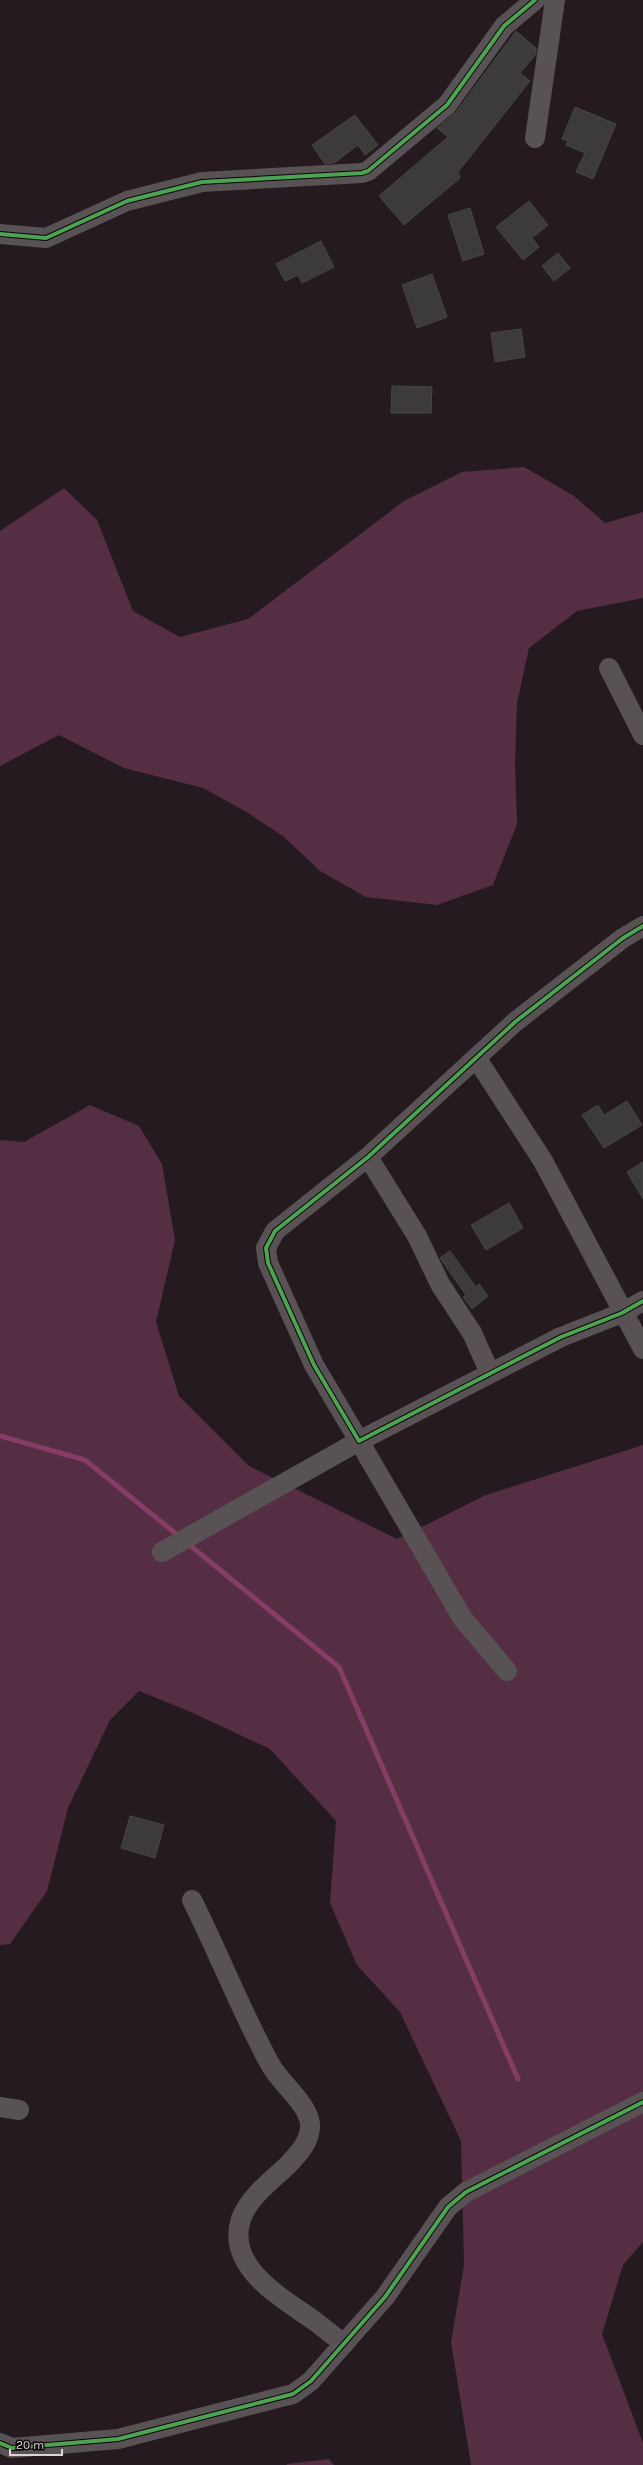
<svg xmlns="http://www.w3.org/2000/svg" width="643" height="2465" viewBox="0 0 643 2465" font-family="Karla,sans-serif">
  <rect width="100%" height="100%" fill="#241a1f"/>
  <!-- green -->
  <path fill="#562e43" d="M524,467L574,496L605,523L643,512V598L577,611L529,648L517,703L515,763L517,824L493,885L437,905L366,897L320,871L283,836L245,811L203,788L124,768L59,735L0,766V531L64,488L97,520L133,611L180,637L248,619L404,501L462,472Z
    M90,1105L139,1126L162,1164L175,1240L156,1322L179,1396L249,1466L397,1539L486,1495L643,1445V2242L623,2265L602,2334L643,2443V2465H471L451,2342L464,2265L461,2141L400,2012L357,1965L330,1903L336,1821L270,1749L191,1712L139,1691L110,1720L68,1808L47,1891L10,1944L0,1945V1140L24,1142Z
    M329,2459L334,2465H287V2464Z"/>
  <g fill="none" stroke-linecap="round" stroke-linejoin="round">
    <!-- stream -->
    <path stroke="#853d66" stroke-width="5" d="M0,1436L85,1460L180,1537
      M187,1543L339,1667L518,2079"/>
  </g>
  <!-- building -->
  <path fill="#3c3a3b" stroke="#464547" d="M516,31L536,48V54L520,73L530,81L458,172L460,178L404,225L379,196L448,137L437,128L456,112Z
    M575,107L616,124L593,179L576,172L585,153L566,145L568,141L562,139Z
    M355,115L378,145L365,155L358,145L334,163L325,164L312,145Z
    M529,201L548,225L532,238L539,247L523,260L496,227Z
    M470,208L484,254L463,261L448,215Z
    M321,241L334,267L302,283L298,275L285,281L276,264Z
    M558,253L570,268L554,281L542,266Z
    M432,274L447,317L417,328L402,285Z
    M521,329L525,357L495,362L491,333Z
    M392,386L432,387L431,413H391Z
    M627,1101L642,1125L604,1148L582,1115L598,1105L604,1115Z
    M643,1162V1199L627,1172Z
    M509,1203L523,1228L486,1250L471,1225Z
    M450,1251L476,1287L479,1284L488,1296L472,1309L463,1297L466,1295L440,1258Z
    M130,1816L164,1825L155,1858L121,1848Z"/>
  <g fill="none" stroke-linecap="round" stroke-linejoin="round">
    <!-- minor -->
    <path stroke="#585255" stroke-width="20" d="M535,138L555,0
      M0,234L46,238L127,201L202,182L362,173L368,171L447,105L504,26L535,0
      M609,668L643,735
      M643,926L623,938L515,1022L368,1157L275,1231L266,1248L268,1263L314,1365L359,1441L561,1337L622,1313L643,1301
      M477,1059L543,1161L643,1349
      M368,1157L417,1236L440,1284L472,1333L490,1373
      M162,1552L359,1441L463,1619L507,1671
      M192,1900C219,1954 241,2011 270,2064C279,2082 308,2103 310,2124C311,2141 299,2153 288,2165C272,2180 248,2198 241,2219C225,2268 284,2299 316,2322C325,2329 335,2337 344,2344
      M0,2107L19,2110
      M0,2443L12,2448L118,2439L293,2394L311,2381L385,2297L448,2207L466,2192L643,2102"/>
    <!-- cycleway casing -->
    <g stroke="#0b0508" stroke-width="6">
      <path id="cycleway" d="M0,234L46,238L127,201L202,182L362,173L368,171L447,105L504,26L535,0
        M643,926L623,938L515,1022L368,1157L275,1231L266,1248L268,1263L314,1365L359,1441L561,1337L622,1313L643,1301
        M0,2443L12,2448L118,2439L293,2394L311,2381L385,2297L448,2207L466,2192L643,2102"/>
    </g>
    <!-- cycleway -->
    <use href="#cycleway" stroke="#4ca352" stroke-width="4"/>
  </g>
  <!-- scale -->
  <path d="M10 2449v6h52v-6" fill="none" stroke="#dfd2d8" stroke-width="2"/>
  <text x="16" y="2449" font-size="12" fill="#dfd2d8" stroke="#0b0508" stroke-width="3" paint-order="stroke">20 m</text>
</svg>
